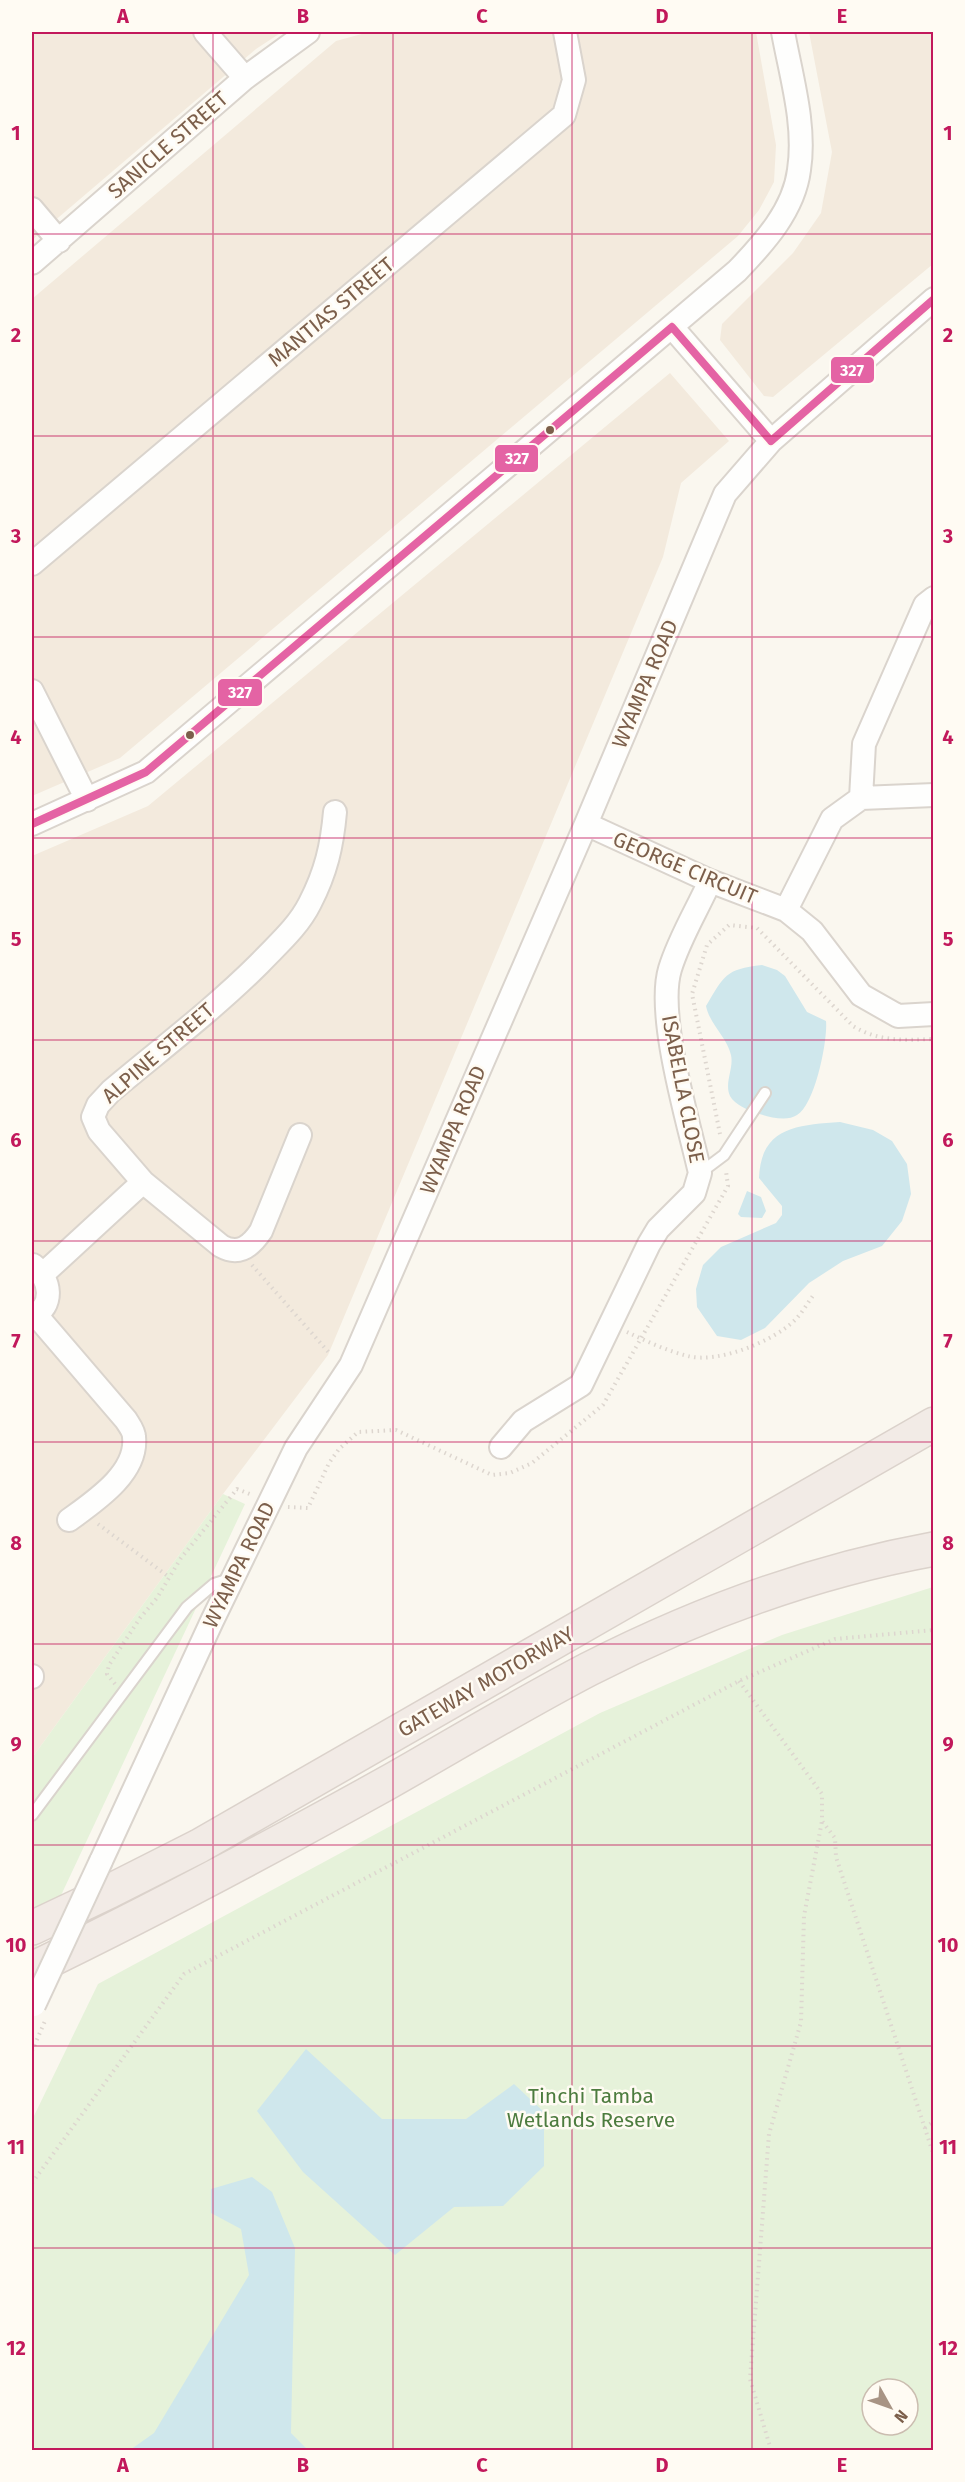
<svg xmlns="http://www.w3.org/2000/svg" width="965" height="2482" viewBox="0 0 965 2482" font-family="'Fira Sans',sans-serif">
  <rect width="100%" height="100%" fill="#faf7ef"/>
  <!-- residential -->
  <path fill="#f3eadd" d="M32,32H282L256,49L32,240Z
    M369,32H756L776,145L774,182L759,210L738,236L120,758L32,796V299L336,41Z
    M809,32H933V264L773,397L764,396L720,340L722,324L793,253L821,213L832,152Z
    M670,373L729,441L681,483L663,557L328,1355L223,1494L32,1758V856L148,806Z"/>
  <!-- green -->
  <path fill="#e6f2da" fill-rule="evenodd" d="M223,1494L245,1504L32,1957V1758Z
    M933,1587V2450H32V2120L98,1984L600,1713L782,1635ZM872,2389H908V2425H872Z"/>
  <!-- water -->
  <path fill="#cfe7ec" d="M762,965L777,970L785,976L807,1012L826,1021C828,1040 815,1105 797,1115C787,1122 768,1117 757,1113C748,1110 735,1105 730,1096C724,1083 734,1068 731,1055C727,1037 710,1025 706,1006C724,976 725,969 762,965Z
    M840,1122L873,1130L892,1141L907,1164L911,1194L902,1221L882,1246L843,1261L809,1283L765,1328L741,1340L717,1336L697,1307L696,1289L703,1265L721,1247L776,1223L782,1215V1206L759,1178C761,1127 797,1125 840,1122Z
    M747,1191L761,1197L766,1211L762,1218L741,1217L738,1214Z
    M306,2049L382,2119H466L514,2084L544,2112V2166L503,2206L454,2207L395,2255L303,2172L257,2111Z
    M252,2177L272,2192L295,2248L291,2433L308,2450H130L154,2433L249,2275L241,2229L211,2213V2189Z"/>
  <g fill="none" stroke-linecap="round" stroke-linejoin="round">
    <!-- service casing -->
    <g stroke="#dad4cd" stroke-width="14">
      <path id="service" d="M700,1173L724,1155L765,1093
        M32,1815L187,1607L214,1584L230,1579"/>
    </g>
    <!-- minor casing -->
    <g stroke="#dad4cd" stroke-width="26">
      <path id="minor" d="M205,32L245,78
        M32,209L59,241
        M32,263L245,78L308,32
        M672,327L771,441
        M32,564L564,115L574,80L565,32
        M32,691L87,800
        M861,798L864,744L925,605L934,598
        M32,824L146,772L737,271C764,243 794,210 799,170C806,125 791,76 783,32
        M586,824L710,881L786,910L812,931L861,995L898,1016L934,1014
        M786,910L832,819L861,798L934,795
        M143,1182L221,1246C239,1256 251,1246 261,1231L300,1135
        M43,1274L143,1182L99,1131L93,1117L98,1105L111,1091C161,1049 214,1009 260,963C278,944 298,927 310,903C326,872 332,846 335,812
        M36,1315L126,1420C129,1425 134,1431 134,1437C138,1473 95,1501 69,1520
        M32,1317C55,1306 51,1279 33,1265
        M501,1447L523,1421L581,1385L649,1244L658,1229L694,1193L700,1173C689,1124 656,1015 670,969C679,939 697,910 710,881
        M32,1676V1677
        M101,1861L212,1621L296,1448L351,1365L586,824L725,494L771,441L934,299"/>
    </g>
    <!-- motorway casing -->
    <g stroke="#dbd2cb" stroke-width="36">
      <path id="motorway" d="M32,1928L110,1891L199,1846L934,1424
        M32,1969C152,1911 270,1848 387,1783C454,1745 520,1705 589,1669C697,1614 813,1571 934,1549"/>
    </g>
    <!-- path -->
    <path stroke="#ddd6cf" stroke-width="4" stroke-dasharray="1.5 4.5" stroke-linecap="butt" d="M720,1134L692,994L707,945L729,925L757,928L853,1026C879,1042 904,1040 934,1039
      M252,1265L331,1355
      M627,1332C646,1341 667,1351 688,1356C718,1364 774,1341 795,1320C803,1312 808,1302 815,1293
      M288,1507L308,1508L329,1463L339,1449L358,1432L396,1430L492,1475L510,1473L532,1463L603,1405L728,1186L726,1171
      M98,1524L169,1577
      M739,1681L822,1794V1821L835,1838L836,1857L934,2156
      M115,1684L107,1674L109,1665L140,1618L157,1598L181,1558L237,1489L252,1495
      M32,2051L45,2021
      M925,2128L934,2121
      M32,2183L184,1974L739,1681L835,1639L934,1630
      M771,2450L750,2379L769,2134L801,2022L804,1916L822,1821"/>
    <!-- service -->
    <use href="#service" stroke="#fefefd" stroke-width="10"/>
    <!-- minor -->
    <use href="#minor" stroke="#fefefd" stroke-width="22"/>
    <!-- motorway -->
    <use href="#motorway" stroke="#f2ebe6" stroke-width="33"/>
    <!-- minor-bridge casing -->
    <g stroke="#dad4cd" stroke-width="26" stroke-linecap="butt">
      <path id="minor-bridge" d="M34,2005L101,1861"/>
    </g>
    <!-- minor-bridge -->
    <use href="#minor-bridge" stroke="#fefefd" stroke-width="22"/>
    <!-- bus-1 casing -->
    <g stroke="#fffbf3" stroke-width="12">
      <path id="bus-1" d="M672,327L771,441
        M771,441L934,299
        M32,824L146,772L672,327"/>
    </g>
    <!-- bus-1 -->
    <use href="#bus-1" stroke="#e463a4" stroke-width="8"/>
  </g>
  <!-- grid -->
  <path fill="none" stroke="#c2185b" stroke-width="1.5" stroke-opacity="0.55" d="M213,32V2450M393,32V2450M572,32V2450M752,32V2450M32,234H934M32,436H934M32,637H934M32,838H934M32,1040H934M32,1241H934M32,1442H934M32,1644H934M32,1845H934M32,2046H934M32,2248H934"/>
  <!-- markers -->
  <g fill="#7c5f4b" stroke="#fffbf3" stroke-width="2">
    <circle cx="550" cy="430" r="5"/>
    <circle cx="190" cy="735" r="5"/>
  </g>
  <g text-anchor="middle" stroke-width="5" stroke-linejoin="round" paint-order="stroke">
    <!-- street labels -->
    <g font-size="21" fill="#7c5f4b" stroke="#fffbf3">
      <text transform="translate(168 145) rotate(-41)" y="7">SANICLE STREET</text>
      <text transform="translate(331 312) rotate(-40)" y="7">MANTIAS STREET</text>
      <text transform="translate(645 684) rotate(-67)" y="7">WYAMPA ROAD</text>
      <text transform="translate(685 868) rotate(23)" y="7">GEORGE CIRCUIT</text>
      <text transform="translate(158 1053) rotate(-41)" y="7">ALPINE STREET</text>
      <text transform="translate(683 1089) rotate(79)" y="7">ISABELLA CLOSE</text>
      <text transform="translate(453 1130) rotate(-67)" y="7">WYAMPA ROAD</text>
      <text transform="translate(239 1565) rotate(-64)" y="7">WYAMPA ROAD</text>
      <text transform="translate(486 1682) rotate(-30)" y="7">GATEWAY MOTORWAY</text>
    </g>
    <!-- park labels -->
    <g font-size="21" fill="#4d7c3f" stroke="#fffbf3">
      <text x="591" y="2103">Tinchi Tamba<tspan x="591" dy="24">Wetlands Reserve</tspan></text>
    </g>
  </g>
  <g stroke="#fffbf3" stroke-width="2">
    <rect x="830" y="356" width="45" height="28" rx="6" fill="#e463a4"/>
    <rect x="494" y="444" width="45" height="29" rx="6" fill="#e463a4"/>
    <rect x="217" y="678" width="46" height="29" rx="6" fill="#e463a4"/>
  </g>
  <g font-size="16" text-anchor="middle" font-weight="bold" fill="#fff">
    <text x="852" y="376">327</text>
    <text x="517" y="464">327</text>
    <text x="240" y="698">327</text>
  </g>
  <!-- border -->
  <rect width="965" height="2482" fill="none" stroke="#fffbf3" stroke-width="66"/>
  <!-- north arrow -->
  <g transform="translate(890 2407) rotate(130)"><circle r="28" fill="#fffbf3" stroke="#cbbdb0" stroke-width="1.5"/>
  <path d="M0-4.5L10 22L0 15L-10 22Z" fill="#a89484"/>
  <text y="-9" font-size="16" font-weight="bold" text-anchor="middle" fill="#7c5f4b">N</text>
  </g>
  <rect x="33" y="33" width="899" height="2416" fill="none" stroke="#c2185b" stroke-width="2"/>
  <g font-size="20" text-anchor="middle" font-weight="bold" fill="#c2185b">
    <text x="123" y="23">A</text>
    <text x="303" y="23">B</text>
    <text x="482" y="23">C</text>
    <text x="662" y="23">D</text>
    <text x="842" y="23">E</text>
    <text x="16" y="140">1</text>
    <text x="948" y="140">1</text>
    <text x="16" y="342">2</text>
    <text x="948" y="342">2</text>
    <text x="16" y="543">3</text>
    <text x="948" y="543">3</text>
    <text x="16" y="744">4</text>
    <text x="948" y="744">4</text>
    <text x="16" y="946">5</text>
    <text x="948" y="946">5</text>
    <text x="16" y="1147">6</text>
    <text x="948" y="1147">6</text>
    <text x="16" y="1348">7</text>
    <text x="948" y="1348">7</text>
    <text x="16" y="1550">8</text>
    <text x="948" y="1550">8</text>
    <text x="16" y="1751">9</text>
    <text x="948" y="1751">9</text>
    <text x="16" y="1952">10</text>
    <text x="948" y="1952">10</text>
    <text x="16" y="2154">11</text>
    <text x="948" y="2154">11</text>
    <text x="16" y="2355">12</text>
    <text x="948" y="2355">12</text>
    <text x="123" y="2472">A</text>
    <text x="303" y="2472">B</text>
    <text x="482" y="2472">C</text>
    <text x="662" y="2472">D</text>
    <text x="842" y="2472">E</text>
  </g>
</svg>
